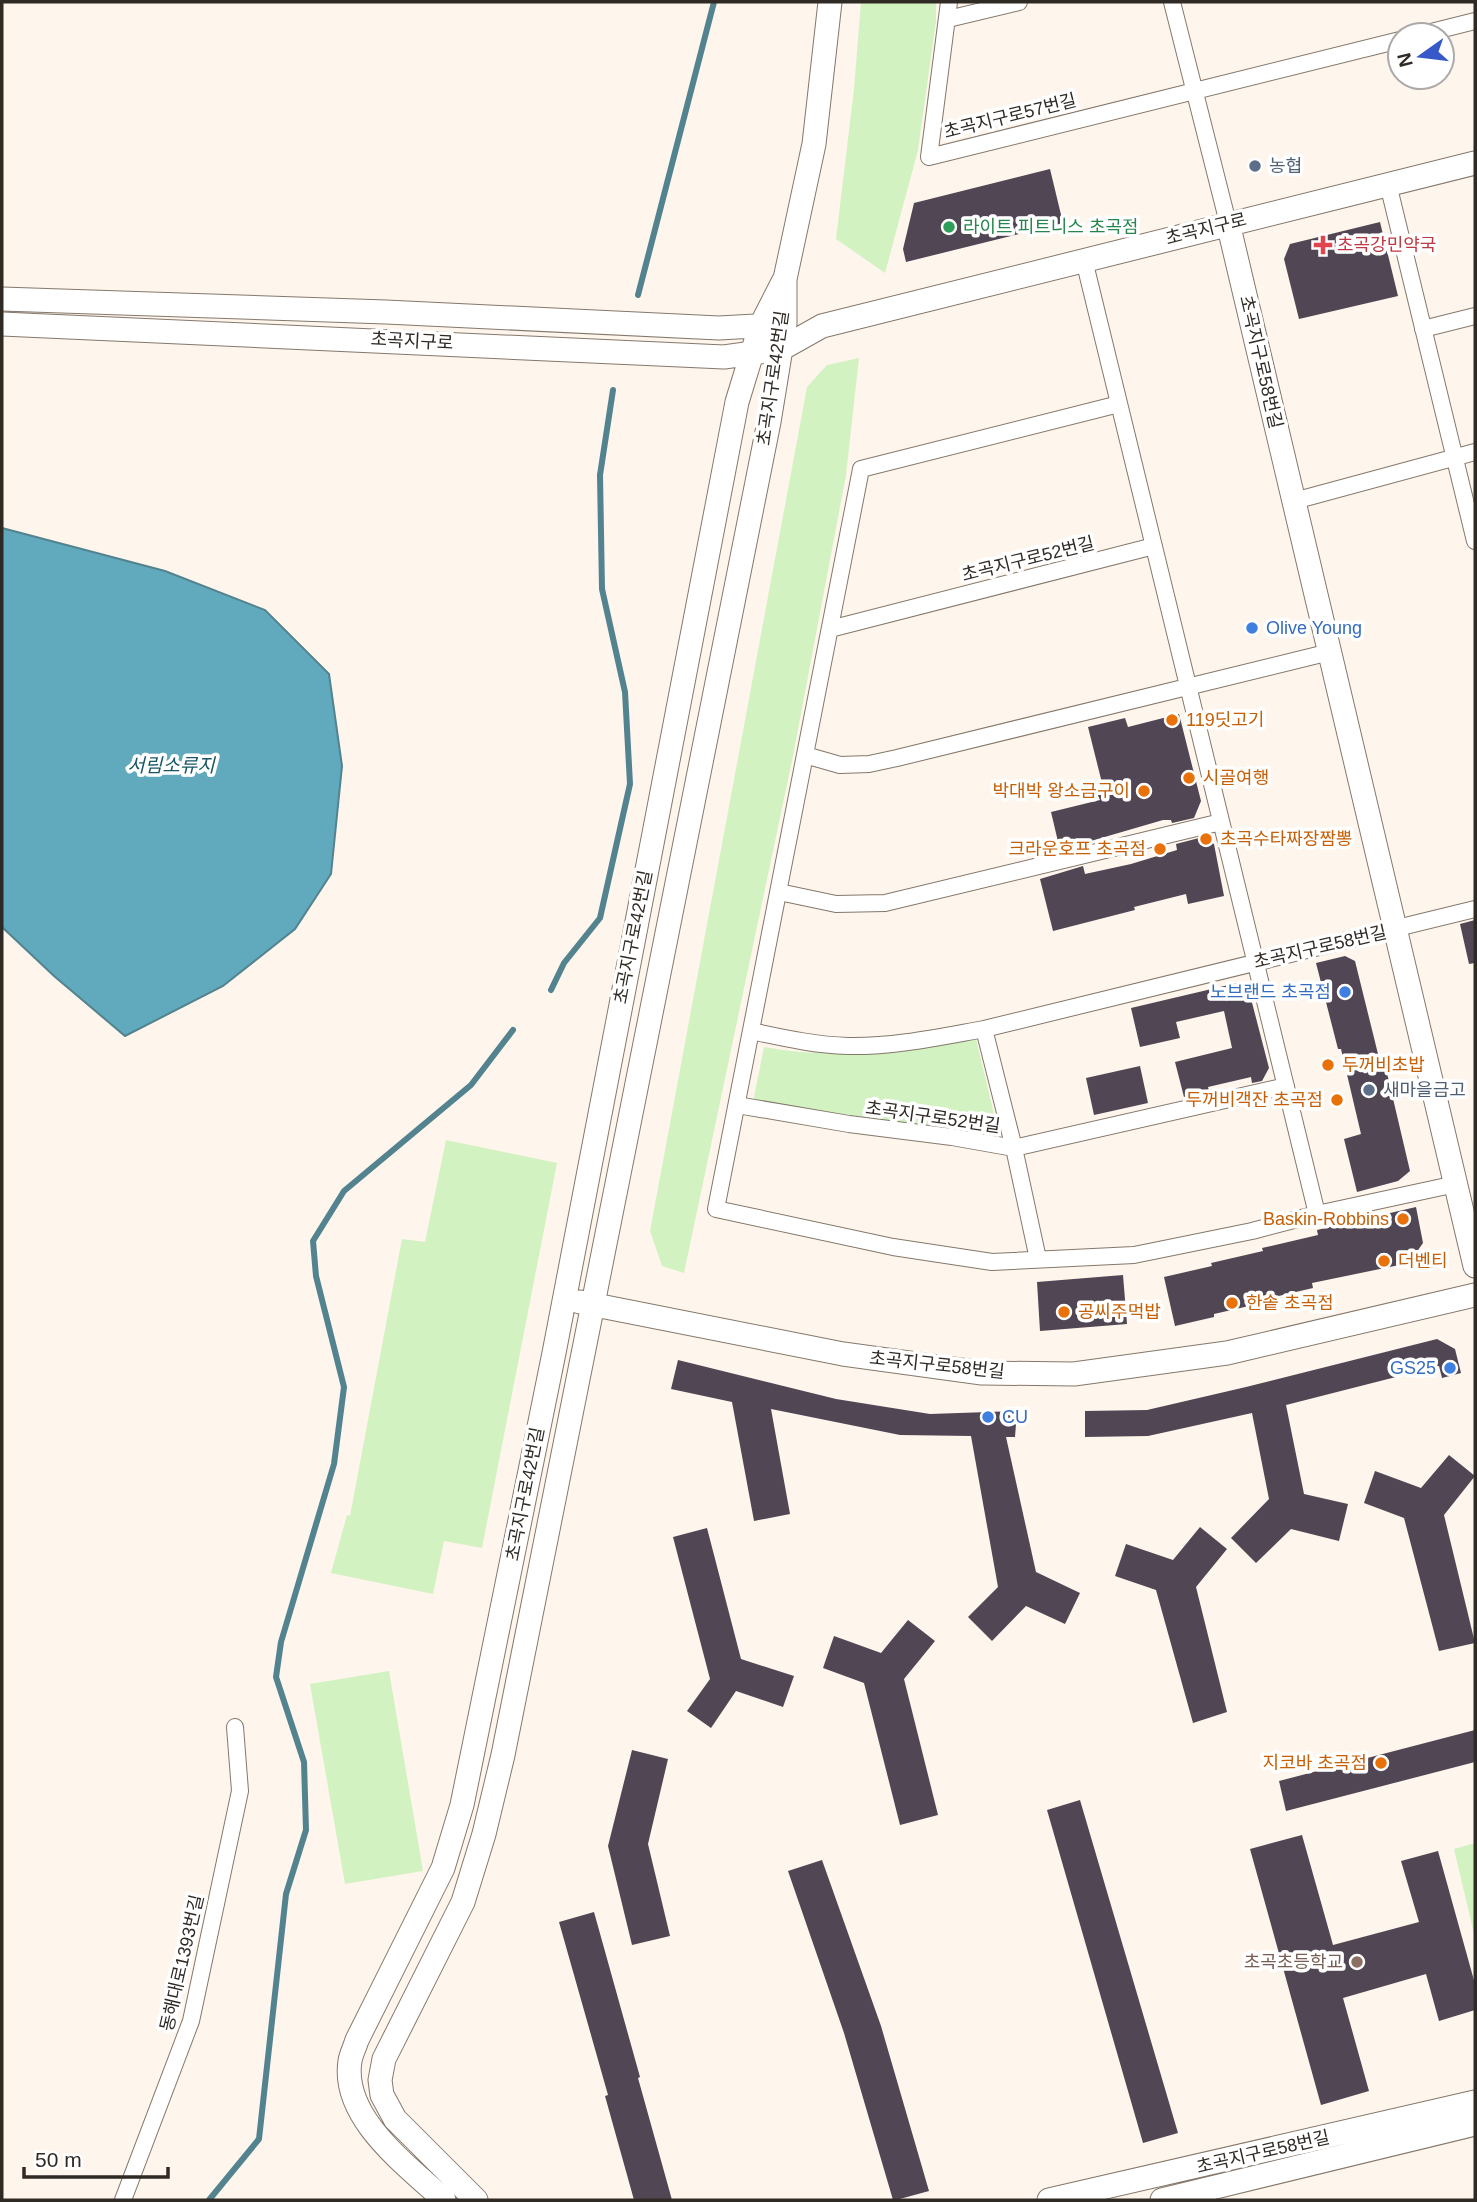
<svg xmlns="http://www.w3.org/2000/svg" width="1477" height="2202" viewBox="0 0 1477 2202" font-family="Arial,'Noto Sans KR',sans-serif">
  <rect width="100%" height="100%" fill="#fef5ec"/>
  <!-- green -->
  <path fill="#d3f2c1" d="M861,2H936V21L918,150L885,273L836,239L854,89Z
    M859,358L846,475L793,756L684,1273L662,1266L650,1231L807,387L827,365Z
    M976,1039L999,1135L753,1102L764,1047C836,1060 905,1051 976,1039Z
    M446,1140L557,1163L482,1548L444,1541L433,1594L331,1573L347,1515L350,1516L402,1239L425,1242Z
    M389,1671L423,1871L345,1884L310,1684Z
    M1475,1843V1938L1454,1849Z"/>
  <!-- water -->
  <path fill="#61a9bd" stroke="#52838f" stroke-width="2" d="M2,528L165,571L265,610L329,674L342,766L331,874L295,929L223,986L125,1036L54,976L2,927Z"/>
  <g fill="none" stroke-linecap="round" stroke-linejoin="round">
    <!-- stream -->
    <path stroke="#52838f" stroke-width="6" d="M638,295L714,2
      M551,990L564,963L600,918L630,784L625,692L602,589L600,475L613,390
      M209,2200L259,2139L286,1894L306,1830L304,1762L276,1677L281,1642L334,1464L344,1387L316,1276L313,1241L344,1191L471,1085L513,1030"/>
  </g>
  <!-- building -->
  <path fill="#514653" d="M1050,169L1063,223L906,262L903,249L914,203Z
    M1380,222L1398,296L1299,319L1284,259L1290,244Z
    M1179,714L1201,801L1194,818L1172,823L1171,820H1163L1060,850L1051,812L1100,800L1097,793L1104,791L1088,727L1125,718L1128,727Z
    M1199,838L1214,844L1224,896L1188,904L1186,894L1134,907L1135,910L1053,931L1040,879L1083,866L1085,874L1131,864L1177,850L1176,844Z
    M1475,920V963L1469,964L1460,924Z
    M1345,956L1355,961L1379,1058L1383,1056L1410,1171L1398,1181L1357,1192L1344,1139L1361,1134L1341,1049H1338L1316,963Z
    M1237,983L1249,991L1269,1068L1262,1081L1252,1083L1251,1077L1208,1087L1209,1091L1184,1097L1175,1062L1232,1048L1224,1011L1176,1022L1180,1038L1140,1047L1131,1008Z
    M1140,1066L1148,1103L1094,1115L1086,1078Z
    M1416,1207L1423,1243L1409,1263L1312,1283L1313,1288L1261,1300L1262,1303L1214,1314V1317L1175,1326L1164,1277L1212,1266L1211,1263L1263,1251L1262,1248L1318,1235L1317,1230Z
    M1123,1275L1127,1324L1040,1331L1037,1282Z
    M1437,1339L1455,1349L1461,1373L1442,1378L1439,1366L1286,1405L1304,1494L1348,1504L1339,1541L1291,1529L1256,1563L1231,1538L1269,1499L1252,1413L1148,1436L1085,1437V1411L1147,1410L1246,1387Z
    M678,1360L836,1399L930,1414L1017,1411L1015,1437H1006L1036,1572L1080,1593L1065,1624L1026,1606L992,1641L968,1617L998,1587L971,1436L900,1435L771,1409L790,1514L754,1521L732,1402L671,1389Z
    M1449,1455L1475,1476L1444,1515L1475,1643L1439,1651L1404,1518L1364,1503L1375,1471L1421,1488Z
    M1200,1527L1227,1549L1196,1587L1227,1712L1193,1723L1156,1590L1115,1576L1126,1544L1173,1560Z
    M707,1528L741,1659L794,1676L783,1707L736,1691L711,1728L687,1711L710,1679L673,1537Z
    M908,1620L935,1641L904,1679L938,1815L900,1825L864,1683L823,1668L834,1636L881,1653Z
    M1475,1730V1762L1286,1811L1279,1781Z
    M632,1750L668,1759L648,1844L670,1936L632,1945L608,1846Z
    M1080,1800L1178,2133L1143,2143L1047,1810Z
    M1302,1835L1333,1945L1419,1922L1401,1861L1438,1851L1475,1984V2010L1439,2021L1426,1974L1343,1998L1369,2091L1321,2105L1250,1849Z
    M822,1860L881,2026L929,2191L896,2200H893L844,2033L788,1871Z
    M594,1912L640,2077L638,2078L672,2200H634L605,2096L608,2095L559,1922Z"/>
  <g fill="none" stroke-linecap="round" stroke-linejoin="round">
    <!-- street casing -->
    <g stroke="#85786b" stroke-width="18">
      <path id="street" d="M949,2L929,157L1400,40
        M1172,2L1228,223
        M948,19L1019,2
        M1419,35L1475,21
        M1388,184L1475,541
        M1084,260L1317,1214
        M1423,329L1475,316
        M1119,404L861,469L716,1209L893,1247L992,1262L1134,1255L1252,1231L1317,1214L1456,1184
        M1294,501L1475,452
        M830,629L1154,546
        M805,755L840,765L869,764L897,758L1330,652
        M779,892L836,904L885,903L1221,822
        M984,1029L1014,1148L1038,1259
        M751,1031C784,1038 815,1045 848,1046C893,1047 939,1037 984,1029L1475,909
        M737,1105L849,1124L952,1137L1014,1148L1286,1086
        M123,2200L191,2021L240,1791L235,1727"/>
    </g>
    <!-- secondary casing -->
    <g stroke="#85786b" stroke-width="25">
      <path id="secondary" d="M1228,223L1475,1266
        M2,299L386,312L719,328L774,325
        M2,324L724,357L781,349L822,326L1475,163
        M580,1302L843,1354L982,1373L1074,1374L1227,1353L1475,1295
        M444,2200C407,2165 341,2118 350,2061C351,2054 355,2047 357,2040L443,1868L462,1805L554,1353L737,402L760,327L783,282
        M476,2200L395,2119L382,2095L380,2080L384,2059L463,1902L484,1834L503,1755L769,422L785,324V279L814,144L830,2
        M1049,2200L1475,2102
        M1162,2200L1475,2124"/>
    </g>
    <!-- street -->
    <use href="#street" stroke="#fff" stroke-width="16"/>
    <!-- secondary -->
    <use href="#secondary" stroke="#fff" stroke-width="23"/>
  </g>
  <!-- markers -->
  <g fill="#5c6f8a" stroke="#fff" stroke-width="2.5">
    <circle cx="1255" cy="166" r="7"/>
    <circle cx="1369" cy="1090" r="7"/>
  </g>
  <circle fill="#2e9e5b" stroke="#fff" stroke-width="2.5" cx="949" cy="227" r="7"/>
  <path fill="#e0444e" stroke="#fff" stroke-width="2.5" d="M1319.5 234.5h7v7h7v7h-7v7h-7v-7h-7v-7h7z"/>
  <g fill="#3f7fe0" stroke="#fff" stroke-width="2.5">
    <circle cx="1252" cy="628" r="7"/>
    <circle cx="1345" cy="992" r="7"/>
    <circle cx="1450" cy="1368" r="7"/>
    <circle cx="988" cy="1417" r="7"/>
  </g>
  <g fill="#e8710a" stroke="#fff" stroke-width="2.5">
    <circle cx="1172" cy="720" r="7"/>
    <circle cx="1189" cy="778" r="7"/>
    <circle cx="1144" cy="791" r="7"/>
    <circle cx="1206" cy="839" r="7"/>
    <circle cx="1160" cy="849" r="7"/>
    <circle cx="1328" cy="1065" r="7"/>
    <circle cx="1337" cy="1100" r="7"/>
    <circle cx="1403" cy="1219" r="7"/>
    <circle cx="1384" cy="1261" r="7"/>
    <circle cx="1232" cy="1303" r="7"/>
    <circle cx="1064" cy="1312" r="7"/>
    <circle cx="1381" cy="1763" r="7"/>
  </g>
  <circle fill="#8d6e63" stroke="#fff" stroke-width="2.5" cx="1357" cy="1962" r="7"/>
  <g text-anchor="middle" stroke-width="7" stroke-linejoin="round" paint-order="stroke">
    <!-- street labels -->
    <g font-size="18" fill="#302a25" stroke="#fff">
      <text transform="translate(1010 116) rotate(-14)" y="6">초곡지구로57번길</text>
      <text transform="translate(1206 229) rotate(-14)" y="6">초곡지구로</text>
      <text transform="translate(412 341) rotate(3)" y="6">초곡지구로</text>
      <text transform="translate(1261 362) rotate(77)" y="6">초곡지구로58번길</text>
      <text transform="translate(773 378) rotate(-82)" y="6">초곡지구로42번길</text>
      <text transform="translate(1028 559) rotate(-14)" y="6">초곡지구로52번길</text>
      <text transform="translate(633 937) rotate(-79)" y="6">초곡지구로42번길</text>
      <text transform="translate(1320 947) rotate(-13)" y="6">초곡지구로58번길</text>
      <text transform="translate(933 1117) rotate(8)" y="6">초곡지구로52번길</text>
      <text transform="translate(937 1365) rotate(6)" y="6">초곡지구로58번길</text>
      <text transform="translate(525 1494) rotate(-79)" y="6">초곡지구로42번길</text>
      <text transform="translate(182 1963) rotate(-77)" y="6">동해대로1393번길</text>
      <text transform="translate(1263 2152) rotate(-13)" y="6">초곡지구로58번길</text>
    </g>
    <!-- service labels -->
    <g font-size="18" fill="#4e5e75" stroke="#fff" text-anchor="start">
      <text x="1269" y="172">농협</text>
      <text x="1383" y="1096">새마을금고</text>
    </g>
    <!-- leisure labels -->
    <g font-size="18" fill="#27864d" stroke="#fff" text-anchor="start">
      <text x="963" y="233">라이트 피트니스 초곡점</text>
    </g>
    <!-- health labels -->
    <g font-size="18" fill="#be3a42" stroke="#fff" text-anchor="start">
      <text x="1337" y="251">초곡강민약국</text>
    </g>
    <!-- shop labels -->
    <g font-size="18" fill="#366cbe" stroke="#fff" text-anchor="start">
      <text x="1266" y="634">Olive Young</text>
      <text x="1331" y="998" text-anchor="end">노브랜드 초곡점</text>
      <text x="1436" y="1374" text-anchor="end">GS25</text>
      <text x="1002" y="1423">CU</text>
    </g>
    <!-- food labels -->
    <g font-size="18" fill="#c56008" stroke="#fff" text-anchor="start">
      <text x="1186" y="726">119딧고기</text>
      <text x="1203" y="784">시골여행</text>
      <text x="1130" y="797" text-anchor="end">박대박 왕소금구이</text>
      <text x="1220" y="845">초곡수타짜장짬뽕</text>
      <text x="1146" y="855" text-anchor="end">크라운호프 초곡점</text>
      <text x="1342" y="1071">두꺼비초밥</text>
      <text x="1323" y="1106" text-anchor="end">두꺼비객잔 초곡점</text>
      <text x="1389" y="1225" text-anchor="end">Baskin-Robbins</text>
      <text x="1398" y="1267">더벤티</text>
      <text x="1246" y="1309">한솥 초곡점</text>
      <text x="1078" y="1318">공씨주먹밥</text>
      <text x="1367" y="1769" text-anchor="end">지코바 초곡점</text>
    </g>
    <!-- education labels -->
    <g font-size="18" fill="#785e54" stroke="#fff" text-anchor="end">
      <text x="1343" y="1968">초곡초등학교</text>
    </g>
    <!-- water labels -->
    <g font-size="19" font-style="italic" fill="#195564" stroke="#fff">
      <text x="171" y="772">서림소류지</text>
    </g>
  </g>
  <!-- border -->
  <rect width="1477" height="2202" fill="none" stroke="#302a25" stroke-width="7"/>
  <!-- north arrow -->
  <g transform="translate(1421 56) rotate(256)"><circle r="33" fill="#ffffff" stroke="#acaaa8" stroke-width="2"/>
  <path d="M0-5L12 26L0 18L-12 26Z" fill="#3758c9"/>
  <text y="-10" font-size="19" font-weight="bold" text-anchor="middle" fill="#302a25">N</text>
  </g>
  <!-- scale -->
  <path d="M24 2167v10h144v-10" fill="none" stroke="#302a25" stroke-width="3.5"/>
  <text x="35" y="2167" font-size="21" fill="#302a25" stroke="#ffffff" stroke-width="5" paint-order="stroke">50 m</text>
</svg>
